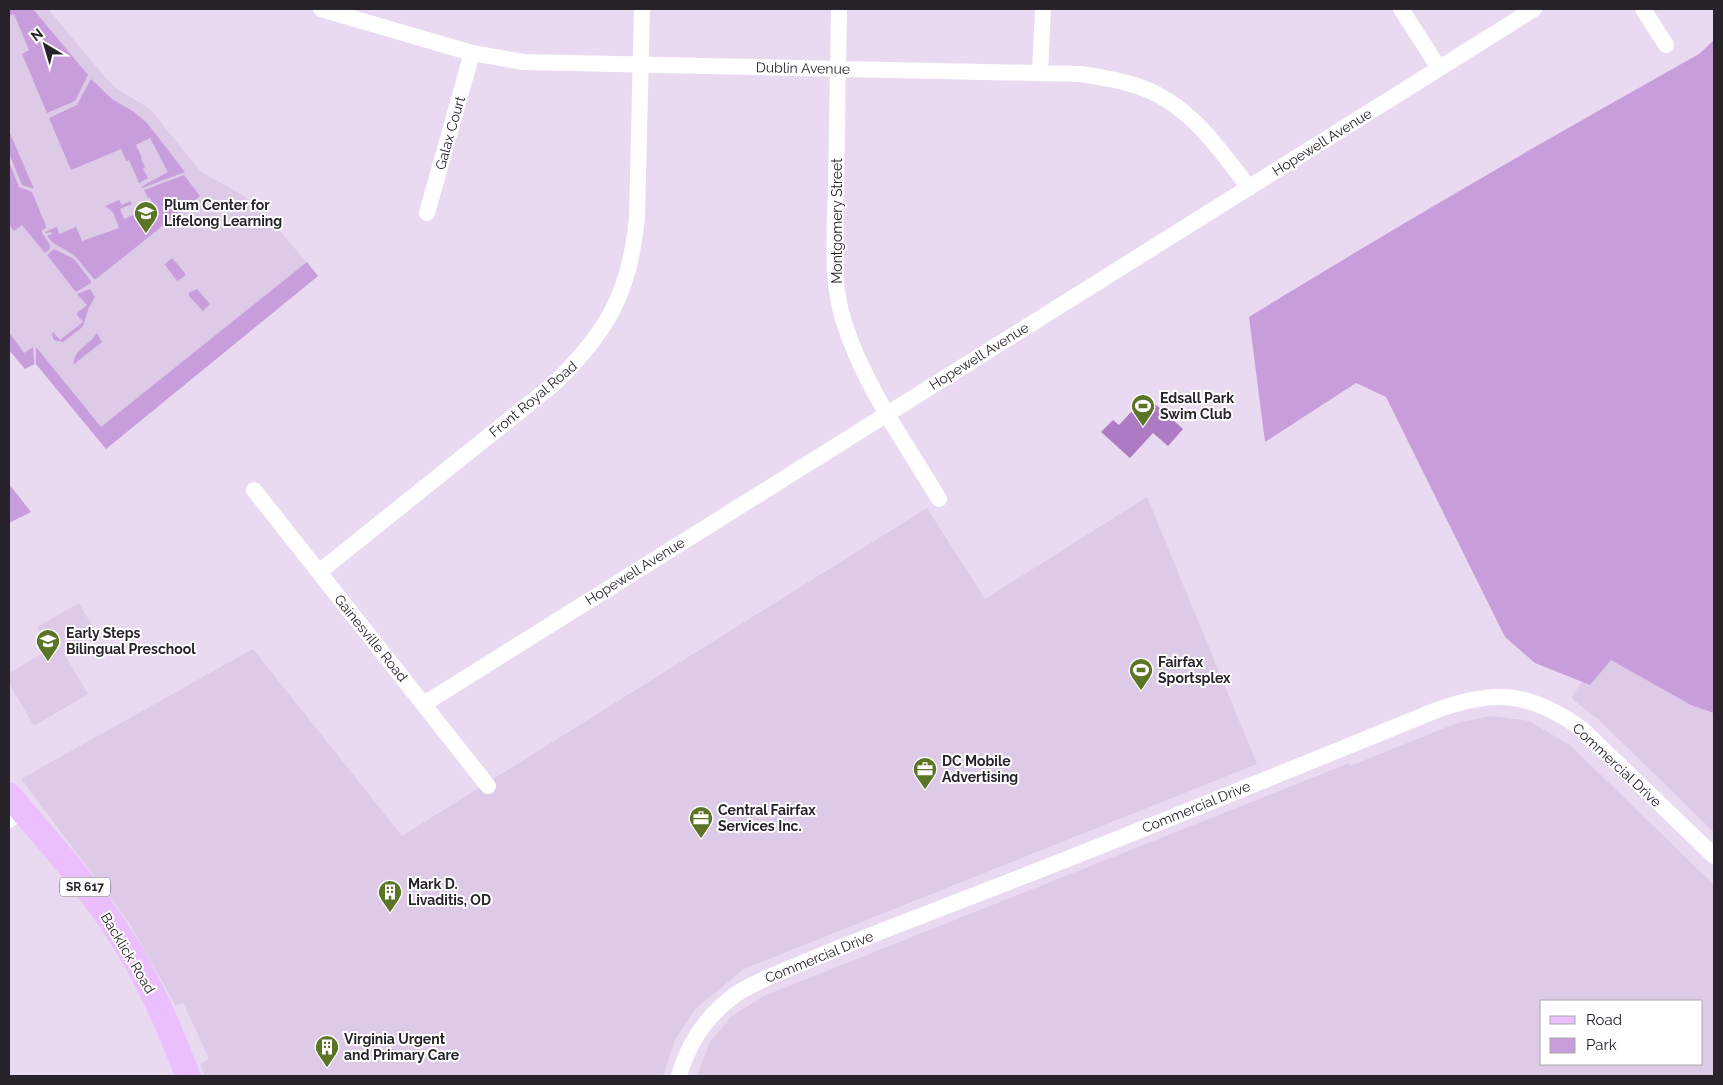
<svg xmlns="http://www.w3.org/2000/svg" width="1723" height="1085" viewBox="0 0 1723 1085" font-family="Raleway,sans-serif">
  <rect width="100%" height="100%" fill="#e9d9f1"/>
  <!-- built -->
  <path fill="#ddcae7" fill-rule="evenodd" d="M9,9H48L105,77L116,88L150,109L201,172L232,189L259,206L318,276L106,449L36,364L25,369L9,350Z
    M1147,497L1257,764L744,969L696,1008L675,1040L663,1076H205L200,1064L209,1059L183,1002L176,1006L128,921L21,779L253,649L402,836L927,508L985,599Z
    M79,603L96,632L63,652L88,694L34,726L9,683V673L50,649L37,627Z
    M1607,643L1714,693V832L1599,720L1571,698Z
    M1491,716L1529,721L1571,746L1714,885V1076H697L710,1042L731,1017L764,996L1349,763L1350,766L1457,723ZM1542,1001H1702V1064H1542Z"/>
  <!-- green -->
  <path fill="#c89ddb" d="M9,9H33L88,75L75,101L47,113L22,54L29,50L14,14L9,16Z
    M1714,40V713L1691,705L1611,660L1590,685L1535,663L1505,637L1386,397L1356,383L1265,442L1249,317C1397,226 1547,139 1699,54Z
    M91,79L112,99L134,112L147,123L185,172L142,188L141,187L168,172L150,138L136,145L142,158L141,159L145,167L143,169L148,178L139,183L129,160L126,161L121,149L71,170L49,118L77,105Z
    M9,131L34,189L22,185L9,153Z
    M9,162L19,187L32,192L46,226V228L41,231L50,245V249L45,253L22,225L14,231L9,225Z
    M184,175L200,196L96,279H94L74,255L53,243L47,236L52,234L51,232L46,233L45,232L57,227L59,234L76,227L82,241L119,228L113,212L105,206L119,200L122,205L130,201L132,204L120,209L124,219L153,206L150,197L148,198L144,190Z
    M54,249L74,259L91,281V283L76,292L47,255Z
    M171,259H173L185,273V276L177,281L166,266L165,264Z
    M307,262L318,276L106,449L36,364V347L101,427Z
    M90,289L95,297L89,307L83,326L80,329L63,342L54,340L52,335L53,332L60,340L83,322L77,315V313L87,305L77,294Z
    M197,289L210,304L203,311L189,296V293Z
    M9,332L24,353L33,347L34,364L25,369L9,350Z
    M97,333L102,342L74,364C72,352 89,345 97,333Z
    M9,484L31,512L9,523Z"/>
  <!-- water -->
  <path fill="#ad7ac4" d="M1146,396L1183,429L1168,446L1153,433L1130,458L1101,432L1113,420L1119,425Z"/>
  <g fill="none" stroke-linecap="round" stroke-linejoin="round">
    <!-- minor -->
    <path stroke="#fff" stroke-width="16" d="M321,9L472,53L523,62L1080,74C1101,77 1121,80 1140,87C1189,104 1219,148 1249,188
      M839,9C838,68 837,127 836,187C835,231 830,279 844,322C864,386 905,442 939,499
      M1401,9L1439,68
      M1643,9L1666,45
      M1040,73L1043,9
      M427,213L472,53
      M254,490L488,786
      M319,572L555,383C608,331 630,292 637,217L642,9
      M424,704L1534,9
      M9,820L21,809
      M679,1076C689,1041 710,1011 741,991C763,978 789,969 812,959C872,934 932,912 993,888C1141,831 1289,770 1437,710C1496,689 1530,692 1582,729L1714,856"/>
    <!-- primary -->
    <path stroke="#ebbffe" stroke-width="25" d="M9,795C46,839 86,883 118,932C148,977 169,1027 188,1076"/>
  </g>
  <!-- icons -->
  <defs>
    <g id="school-pin" transform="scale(1.25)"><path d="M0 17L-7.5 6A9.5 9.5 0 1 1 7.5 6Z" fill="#5b7426" stroke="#fff"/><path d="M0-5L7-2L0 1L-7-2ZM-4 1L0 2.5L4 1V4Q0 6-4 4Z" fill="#fff"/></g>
    <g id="stadium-pin" transform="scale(1.25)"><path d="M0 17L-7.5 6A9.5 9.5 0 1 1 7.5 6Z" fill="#5b7426" stroke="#fff"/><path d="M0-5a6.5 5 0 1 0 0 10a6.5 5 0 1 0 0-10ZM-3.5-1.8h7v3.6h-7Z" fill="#fff"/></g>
    <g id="office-pin" transform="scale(1.25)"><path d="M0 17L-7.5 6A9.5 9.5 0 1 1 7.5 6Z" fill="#5b7426" stroke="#fff"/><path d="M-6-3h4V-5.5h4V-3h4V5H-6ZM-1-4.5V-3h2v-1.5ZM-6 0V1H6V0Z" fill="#fff"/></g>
    <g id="building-pin" transform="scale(1.25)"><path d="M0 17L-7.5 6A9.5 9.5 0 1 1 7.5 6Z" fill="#5b7426" stroke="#fff"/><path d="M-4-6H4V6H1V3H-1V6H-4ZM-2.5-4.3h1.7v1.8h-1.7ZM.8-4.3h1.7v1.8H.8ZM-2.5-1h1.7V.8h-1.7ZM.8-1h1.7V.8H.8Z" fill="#fff"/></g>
  </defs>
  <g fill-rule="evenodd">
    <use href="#school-pin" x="146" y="213"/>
    <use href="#stadium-pin" x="1143" y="406"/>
    <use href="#school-pin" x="48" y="641"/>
    <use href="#stadium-pin" x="1141" y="670"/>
    <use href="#office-pin" x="925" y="769"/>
    <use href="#office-pin" x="701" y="818"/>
    <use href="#building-pin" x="390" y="892"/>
    <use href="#building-pin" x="327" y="1047"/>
  </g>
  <g text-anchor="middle" stroke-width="4" stroke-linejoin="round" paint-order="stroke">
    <!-- shield labels -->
    <rect fill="#fff" stroke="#68656b" stroke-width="1" x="60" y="877.5" width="50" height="19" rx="4"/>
    <g font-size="12" font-weight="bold" fill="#28232b">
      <text x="85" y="891">SR 617</text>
    </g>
    <!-- street labels -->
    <g font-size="14" fill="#28232b" stroke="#fff">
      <text transform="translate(803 68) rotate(1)" y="5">Dublin Avenue</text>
      <text transform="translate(450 133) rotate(-74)" y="5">Galax Court</text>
      <text transform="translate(1322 142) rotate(-32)" y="5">Hopewell Avenue</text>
      <text transform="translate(837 221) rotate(-90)" y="5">Montgomery Street</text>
      <text transform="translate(979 356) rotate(-32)" y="5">Hopewell Avenue</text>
      <text transform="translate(533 399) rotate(-40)" y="5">Front Royal Road</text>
      <text transform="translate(635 571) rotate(-32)" y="5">Hopewell Avenue</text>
      <text transform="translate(371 638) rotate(51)" y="5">Gainesville Road</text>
      <text transform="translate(1617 765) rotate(43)" y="5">Commercial Drive</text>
      <text transform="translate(1196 807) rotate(-22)" y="5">Commercial Drive</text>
      <text transform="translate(128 953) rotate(59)" y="5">Backlick Road</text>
      <text transform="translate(819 957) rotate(-22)" y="5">Commercial Drive</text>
    </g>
    <!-- poi labels -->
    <g font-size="14" font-weight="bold" fill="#28232b" stroke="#fff" text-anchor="start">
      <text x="164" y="210">Plum Center for<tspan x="164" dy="16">Lifelong Learning</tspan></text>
      <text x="1160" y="403">Edsall Park<tspan x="1160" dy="16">Swim Club</tspan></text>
      <text x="66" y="638">Early Steps<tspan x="66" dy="16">Bilingual Preschool</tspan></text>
      <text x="1158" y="667">Fairfax<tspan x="1158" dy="16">Sportsplex</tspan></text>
      <text x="942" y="766">DC Mobile<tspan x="942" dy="16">Advertising</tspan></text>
      <text x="718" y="815">Central Fairfax<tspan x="718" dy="16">Services Inc.</tspan></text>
      <text x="408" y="889">Mark D.<tspan x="408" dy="16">Livaditis, OD</tspan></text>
      <text x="344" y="1044">Virginia Urgent<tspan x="344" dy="16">and Primary Care</tspan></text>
    </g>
  </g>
  <!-- border -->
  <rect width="1723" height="1085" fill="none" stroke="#28232b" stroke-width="20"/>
  <!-- legend -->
  <rect x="1540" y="1000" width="162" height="65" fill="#ffffff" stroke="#a9a7aa"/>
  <rect x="1550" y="1016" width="25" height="8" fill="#ebbffe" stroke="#a9a7aa"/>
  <text x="1586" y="1025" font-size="15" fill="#28232b">Road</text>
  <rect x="1550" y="1038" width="25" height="15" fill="#c89ddb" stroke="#a9a7aa"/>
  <text x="1586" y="1050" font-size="15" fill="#28232b">Park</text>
  <!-- north arrow -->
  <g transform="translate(45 45) rotate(322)" stroke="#ffffff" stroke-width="4" paint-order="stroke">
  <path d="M0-4L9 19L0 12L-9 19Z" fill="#28232b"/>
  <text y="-8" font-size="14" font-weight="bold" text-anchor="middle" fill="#28232b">N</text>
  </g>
</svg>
